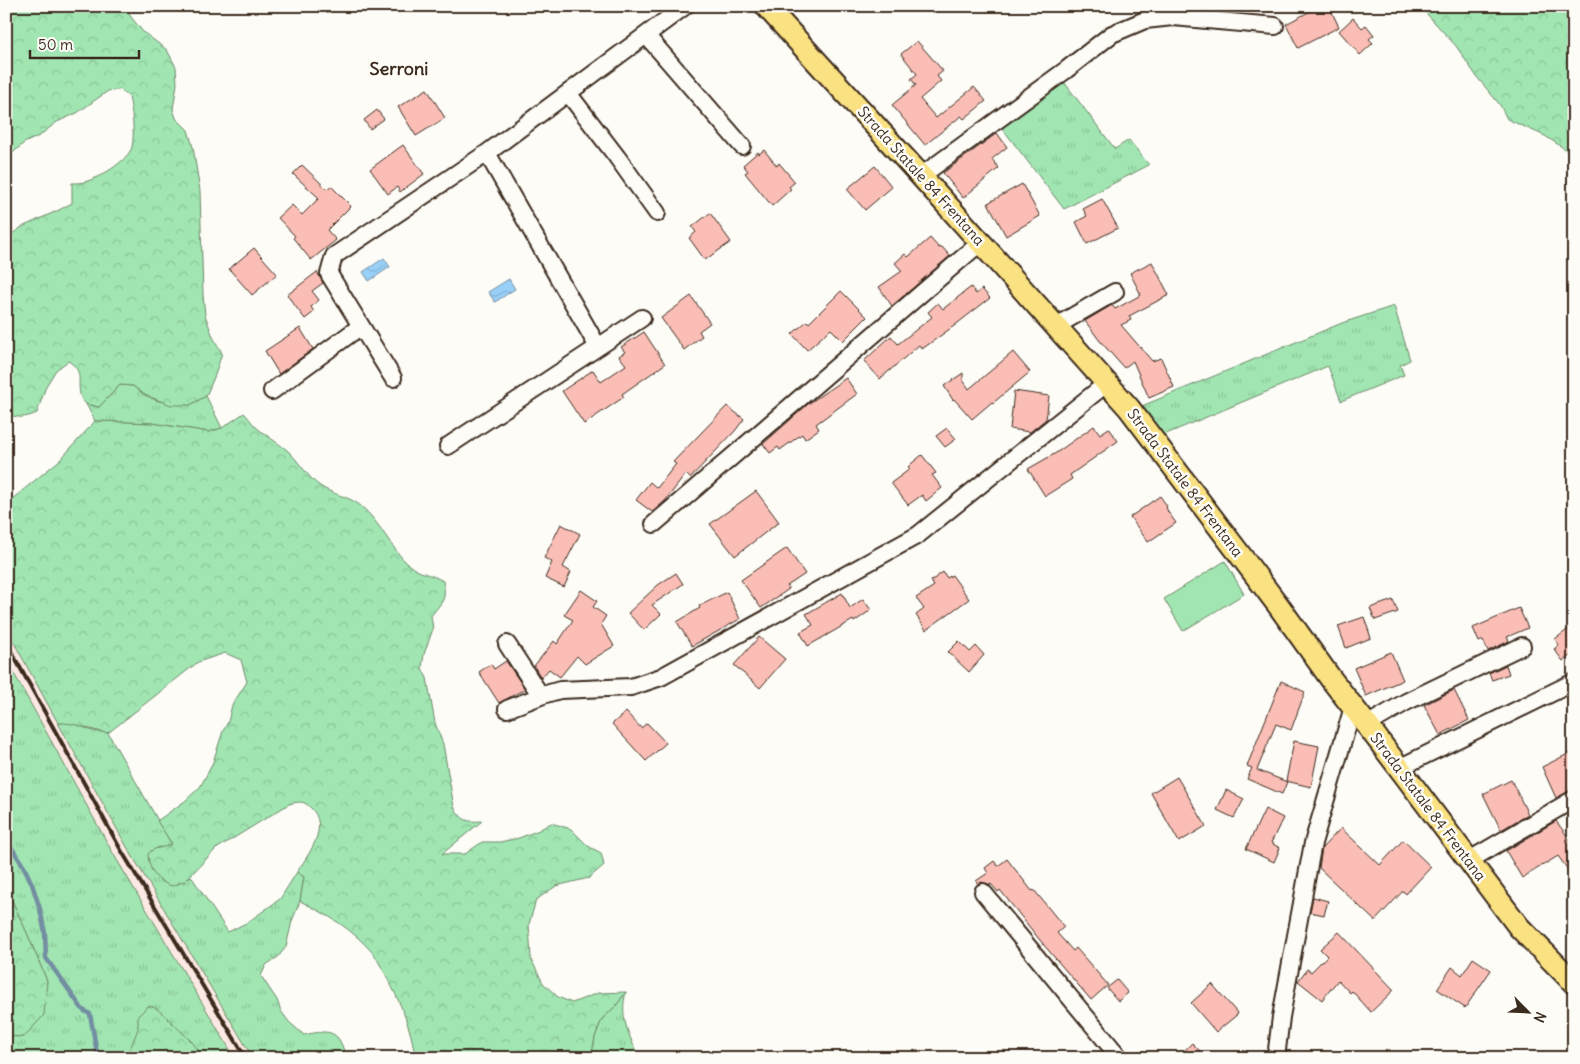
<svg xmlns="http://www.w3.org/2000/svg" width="1580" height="1064" viewBox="0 0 1580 1064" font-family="Delius,sans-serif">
  <defs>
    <pattern id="grass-tufts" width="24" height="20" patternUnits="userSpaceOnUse" patternTransform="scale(1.25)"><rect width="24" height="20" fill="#a0e5b2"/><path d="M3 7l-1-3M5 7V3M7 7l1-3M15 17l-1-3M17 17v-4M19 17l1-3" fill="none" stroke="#8bc599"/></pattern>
    <pattern id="forest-crowns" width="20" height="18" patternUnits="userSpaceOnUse" patternTransform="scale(1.25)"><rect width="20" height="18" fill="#a0e5b2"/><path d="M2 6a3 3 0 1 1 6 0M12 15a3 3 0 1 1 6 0" fill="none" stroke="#8bc599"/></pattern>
    <pattern id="water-waves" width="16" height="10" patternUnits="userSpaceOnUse" patternTransform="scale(1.25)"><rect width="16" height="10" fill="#99d0f8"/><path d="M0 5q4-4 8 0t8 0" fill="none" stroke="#85b3d4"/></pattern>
  </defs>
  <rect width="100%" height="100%" fill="#fdfcf7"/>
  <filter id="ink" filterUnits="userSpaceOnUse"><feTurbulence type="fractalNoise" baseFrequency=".02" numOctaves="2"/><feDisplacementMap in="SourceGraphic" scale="10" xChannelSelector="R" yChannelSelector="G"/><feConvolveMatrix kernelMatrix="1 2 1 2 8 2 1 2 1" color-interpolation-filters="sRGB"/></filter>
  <g filter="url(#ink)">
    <!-- built -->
    <path fill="#fce9e4" d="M6,628L127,847L253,1058H235L114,855L6,659Z"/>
    <!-- grass -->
    <path fill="url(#grass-tufts)" stroke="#6e8868" d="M1061,78L1115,149L1129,140L1149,165L1064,209L999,124Z
      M1394,306L1410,360L1400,365L1404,375L1341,401L1328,366L1159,437L1137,408L1342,323Z
      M120,385L133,386L145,395L158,401L190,405L206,396L222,428L209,432L152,423L95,421L86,404L99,407Z
      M6,659L114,855L235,1058H6V1036L24,1037L47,981L27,933L6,888Z
      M70,722L93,731L108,733L172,845L164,848L158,847L161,881C174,887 180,885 191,876L228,932L248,922L280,899L297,872L304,877L300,901L292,921L286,947L278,957L266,965L261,976L277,1000L281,1011L289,1022L304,1035C331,1029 339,1030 346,1058H253L127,847L58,723Z
      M626,992C619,1018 629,1034 639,1058H591L595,1037L602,1019L615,1007Z"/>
    <!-- forest -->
    <path fill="url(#forest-crowns)" stroke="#6e8868" d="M6,6H125L131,17L143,32L167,50L176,67L177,84L173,109L176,118L188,130L193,147L200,191L203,295L205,315L213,337L222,353L215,375L206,396L190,405H171L145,395L133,386L120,385L99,407L86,404C83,401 80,398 80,394C77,379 84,371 68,361L56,370L46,386L37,413C25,418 17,419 6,413V238L22,227L59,210L72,203V183C76,183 80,183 84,182C98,179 128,161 132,147C135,133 132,110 129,97L120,89L108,91L77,113L57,122L39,136L24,143L6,159Z
      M1418,6H1574V159L1565,149L1545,136L1507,119L1500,105L1477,77L1456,46L1426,13Z
      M244,413C248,417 252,423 256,427C266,436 277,442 287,450C298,460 309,479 320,486C333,495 349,496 361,506C381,523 391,549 409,565C419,574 432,574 443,581C447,601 442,601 431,616L433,629L424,654L422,668L427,678L435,723L443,744L454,807C463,821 466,822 482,821L442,854H465L482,842H500L519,838L539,830L551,823L571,829L588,846L601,853L604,865L589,878L556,886L536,900L529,924L531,959L543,983L558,997L572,1003L598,993L626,992L615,1007L602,1019L595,1037L591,1058H415C412,1027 397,995 382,968C379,963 376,956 372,952C351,928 328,915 300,901L304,877L297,872C308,855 331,826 310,807C303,800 298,802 289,804L216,849L185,881L172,886C156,881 149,871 148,854C154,846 163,849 172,844L157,821L185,801L200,787L212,765L223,731L228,722L232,705L247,682L241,660L225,653L198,662L108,733C91,731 76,722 58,723L6,628V504L61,459L95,421L152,423L209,432L222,428Z
      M6,888L27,933L47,981L44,1015L24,1037L6,1036Z
      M148,1006L156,1008L163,1014L193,1043L204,1058H132L130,1049L138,1029V1016Z"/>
    <!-- park -->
    <path fill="#a0e5b2" stroke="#6e8868" d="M1225,561L1244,594L1183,631L1164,599Z"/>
    <!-- water -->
    <path fill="url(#water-waves)" stroke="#738ea1" d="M384,258L390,267L369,281L363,272Z
      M509,279L515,289L495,302L488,292Z"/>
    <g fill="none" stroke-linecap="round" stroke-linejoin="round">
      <!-- stream -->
      <path stroke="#738ea1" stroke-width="4.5" d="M6,839L24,867L32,884L40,909L45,933L46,958L83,1010L90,1014L98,1058"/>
    </g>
    <!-- building -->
    <path fill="#fabeb6" stroke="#3b2a1e" d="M1320,6H1329L1339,27L1298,48L1286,24Z
      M1353,18L1362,28L1366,25L1374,35L1369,39L1373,43L1360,55L1339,31Z
      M917,41L943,71L937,76L941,81L920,99L936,118L974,87L986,101L964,119L961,116L925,145L892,105L916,85L911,79L917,74L901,54Z
      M427,89L445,118L416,136L398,107Z
      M377,110L384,119L370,129L364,120Z
      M997,133L1007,147L992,159L999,168L963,198L943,173Z
      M403,145L424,174L400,192L397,187L388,194L370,169Z
      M764,150L777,166L779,163L795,182L789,187L791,189L772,206L745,173L748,171L743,165L758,152L759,154Z
      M302,165L327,189L331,186L351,206L327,230L336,240L311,260L293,238L295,236L278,218L292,205L302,215L319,198L293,174Z
      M875,166L892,187L865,210L847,189Z
      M1022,184L1040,216L1006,236L988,203Z
      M1102,199L1118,228L1087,244L1076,222L1087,216L1083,209Z
      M710,213L731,242L705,260L689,238L696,232L692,227Z
      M930,238L939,248L942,247L950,256L892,306L879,287L902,271L895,263L905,254L908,257Z
      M254,248L277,274L252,295L229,269Z
      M1152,262L1169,295L1129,316L1131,320L1121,325L1152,361L1161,358L1174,387L1149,398L1133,361L1124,368L1100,341L1085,321L1112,305L1115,309L1141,295L1130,273Z
      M317,272L323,283L312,291L319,300L311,307L314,312L305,319L287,295Z
      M971,287L976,294L982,289L990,298L954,326L922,349L919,345L880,379L864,361L891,336L898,344L932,317L928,312L938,303L943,309Z
      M841,291L867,317L843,341L831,329L807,350L792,334L807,321L809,323Z
      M691,296L710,323L699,331L702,336L684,350L661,318Z
      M300,328L313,349L279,374L265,351Z
      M644,332L665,364L622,394L624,397L584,424L562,391L593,370L601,382L626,365L619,356L625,352L621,347Z
      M1013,352L1030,372L993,403L992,402L972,419L954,399L953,400L944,386L963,373V380L969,389Z
      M846,378L857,394L816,424L819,429L805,439L802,434L780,450L778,447L770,453L763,444L808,404Z
      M1014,391L1049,396L1046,419L1030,432L1010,429Z
      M727,406L744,419L735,431L690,478L686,474L665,501L652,512L636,500L650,482L657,488L676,464L673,462Z
      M1094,426L1100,434L1109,428L1118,441L1070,475L1072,479L1045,496L1028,469L1056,453Z
      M947,428L956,439L945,447L936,436Z
      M922,455L936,473L932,475L942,488L926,501L922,495L908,505L891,483L910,469L908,467L912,463Z
      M756,491L779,522L735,556L710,524Z
      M1160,496L1167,506L1166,507L1168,512L1176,523L1148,542L1130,517Z
      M561,524L580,534L563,567L571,572L564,587L545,578L552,562L544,558Z
      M787,548L805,574L787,586L789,589L761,608L741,580Z
      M943,572L947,578L952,575L969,599L926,630L916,615L924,609L916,598L934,586L931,581Z
      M676,573L683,584L652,605L661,614L644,630L628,613L658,585Z
      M581,590L597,601L593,607L606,616L601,624L614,646L585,664L577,656L560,677L549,669L541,678L534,666L554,641L557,644L573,620L564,615Z
      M727,592L740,619L692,646L677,622L700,608L699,606Z
      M842,593L850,608L863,599L871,610L854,622L853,620L808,646L800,632L813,625L806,614Z
      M1393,600L1398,612L1375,620L1370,608Z
      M1519,608L1528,628L1507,637L1509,641L1488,651L1483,640L1479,642L1473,628Z
      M1364,617L1371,638L1346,648L1338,626Z
      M1574,625V653L1563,661L1554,649L1559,645L1555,639Z
      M759,637L785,659L760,688L734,665Z
      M959,641L970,652L976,646L984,655L969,672L948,652Z
      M1391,652L1403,680L1366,696L1354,668Z
      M506,661L525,689L499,703L479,672L491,664L494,669Z
      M1506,665L1509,674L1492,680L1489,673Z
      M1281,681L1305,692L1291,730L1276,724L1257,770L1287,782L1282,794L1247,779L1252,768L1247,766Z
      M1454,690L1469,720L1440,735L1424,705Z
      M626,712L641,728L647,723L666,743L646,761L612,724Z
      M1294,741L1319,746L1311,787L1286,781Z
      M1574,751V789L1556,798L1542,767Z
      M1177,777L1206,826L1179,842L1151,793Z
      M1511,780L1528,814L1501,830L1483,794Z
      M1226,790L1244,799L1234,818L1217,810Z
      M1265,809L1283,818L1271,843L1280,848L1274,862L1246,849Z
      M1556,821L1574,845V878L1558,856L1522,878L1506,851Z
      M1341,828L1380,865L1403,840L1431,867L1406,894L1403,891L1375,921L1319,868L1322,848Z
      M1007,859L1032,891L1034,890L1064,927L1057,933L1073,951L1076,948L1108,985L1091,1000L1043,944L1000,890L998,892L991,884L990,885L982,882L978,884L976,881L988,873L985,868L994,861L998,866Z
      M1313,897L1328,901L1324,915L1310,912Z
      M1339,932L1394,990L1371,1012L1352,991L1350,993L1338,980L1322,1000L1298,981L1307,969L1311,972L1327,956L1320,949Z
      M1473,958L1491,970L1465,1008L1437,989L1452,967L1462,975Z
      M1117,980L1128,993L1118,1001L1107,988Z
      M1212,984L1238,1014L1216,1032L1191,1003Z
      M1192,1043L1207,1058H1177Z"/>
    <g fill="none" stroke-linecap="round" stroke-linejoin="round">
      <!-- minor casing -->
      <g stroke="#3b2a1e" stroke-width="20">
        <path id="minor" d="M646,35L742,146
          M568,93L617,157L657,213
          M487,153L598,347
          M921,176L1066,70L1112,34L1145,20L1173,17L1275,26
          M1056,326L1115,292
          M393,378L329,274L334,256L487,153L685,6
          M272,391L361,326
          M448,446L642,318
          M654,524L981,242
          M507,644L541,696
          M507,709L546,694L560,690L631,687L661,677L918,535L1107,383
          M1367,725L1406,702L1522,646
          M1399,768L1574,682
          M1468,861L1574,799
          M983,892L1120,1058
          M1276,1058L1281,1017L1313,843L1353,707"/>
      </g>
      <!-- major casing -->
      <g stroke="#3b2a1e" stroke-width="25">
        <path id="major" d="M766,6L921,176L1129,408L1278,605L1331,679L1367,725L1519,927L1574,983"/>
      </g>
      <!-- minor -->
      <use href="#minor" stroke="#fdfcf7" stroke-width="16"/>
      <!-- major -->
      <use href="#major" stroke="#fae181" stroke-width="21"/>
      <!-- rail -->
      <path stroke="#3b2a1e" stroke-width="4" d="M6,642L121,850L246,1058"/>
    </g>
  </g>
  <g text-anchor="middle" stroke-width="5" stroke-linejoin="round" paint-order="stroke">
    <!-- street labels -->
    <g font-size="15" fill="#3b2a1e" stroke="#fdfcf7">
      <text transform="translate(921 176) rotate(48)" y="5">Strada Statale 84 Frentana</text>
      <text transform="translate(1185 483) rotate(53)" y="5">Strada Statale 84 Frentana</text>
      <text transform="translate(1428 807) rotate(53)" y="5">Strada Statale 84 Frentana</text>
    </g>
    <!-- quarter labels -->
    <g font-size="18" font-weight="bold" fill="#3b2a1e" stroke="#fdfcf7">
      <text x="399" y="75">Serroni</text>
    </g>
  </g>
  <!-- margin -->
  <rect width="1580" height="1064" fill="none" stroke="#fdfcf7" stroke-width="25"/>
  <rect x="12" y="12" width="1555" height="1039" fill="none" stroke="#3b2a1e" stroke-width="2" filter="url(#ink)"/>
  <!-- north arrow -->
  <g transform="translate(1528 1012) rotate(114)" stroke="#fdfcf7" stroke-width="4" paint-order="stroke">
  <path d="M0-4L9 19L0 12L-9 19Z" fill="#3b2a1e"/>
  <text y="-8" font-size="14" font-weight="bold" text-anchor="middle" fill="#3b2a1e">N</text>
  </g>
  <!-- scale -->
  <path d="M30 50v8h109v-8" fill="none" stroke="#3b2a1e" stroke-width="2.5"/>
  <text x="38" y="50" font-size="15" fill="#3b2a1e" stroke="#fdfcf7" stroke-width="4" paint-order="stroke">50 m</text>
</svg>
